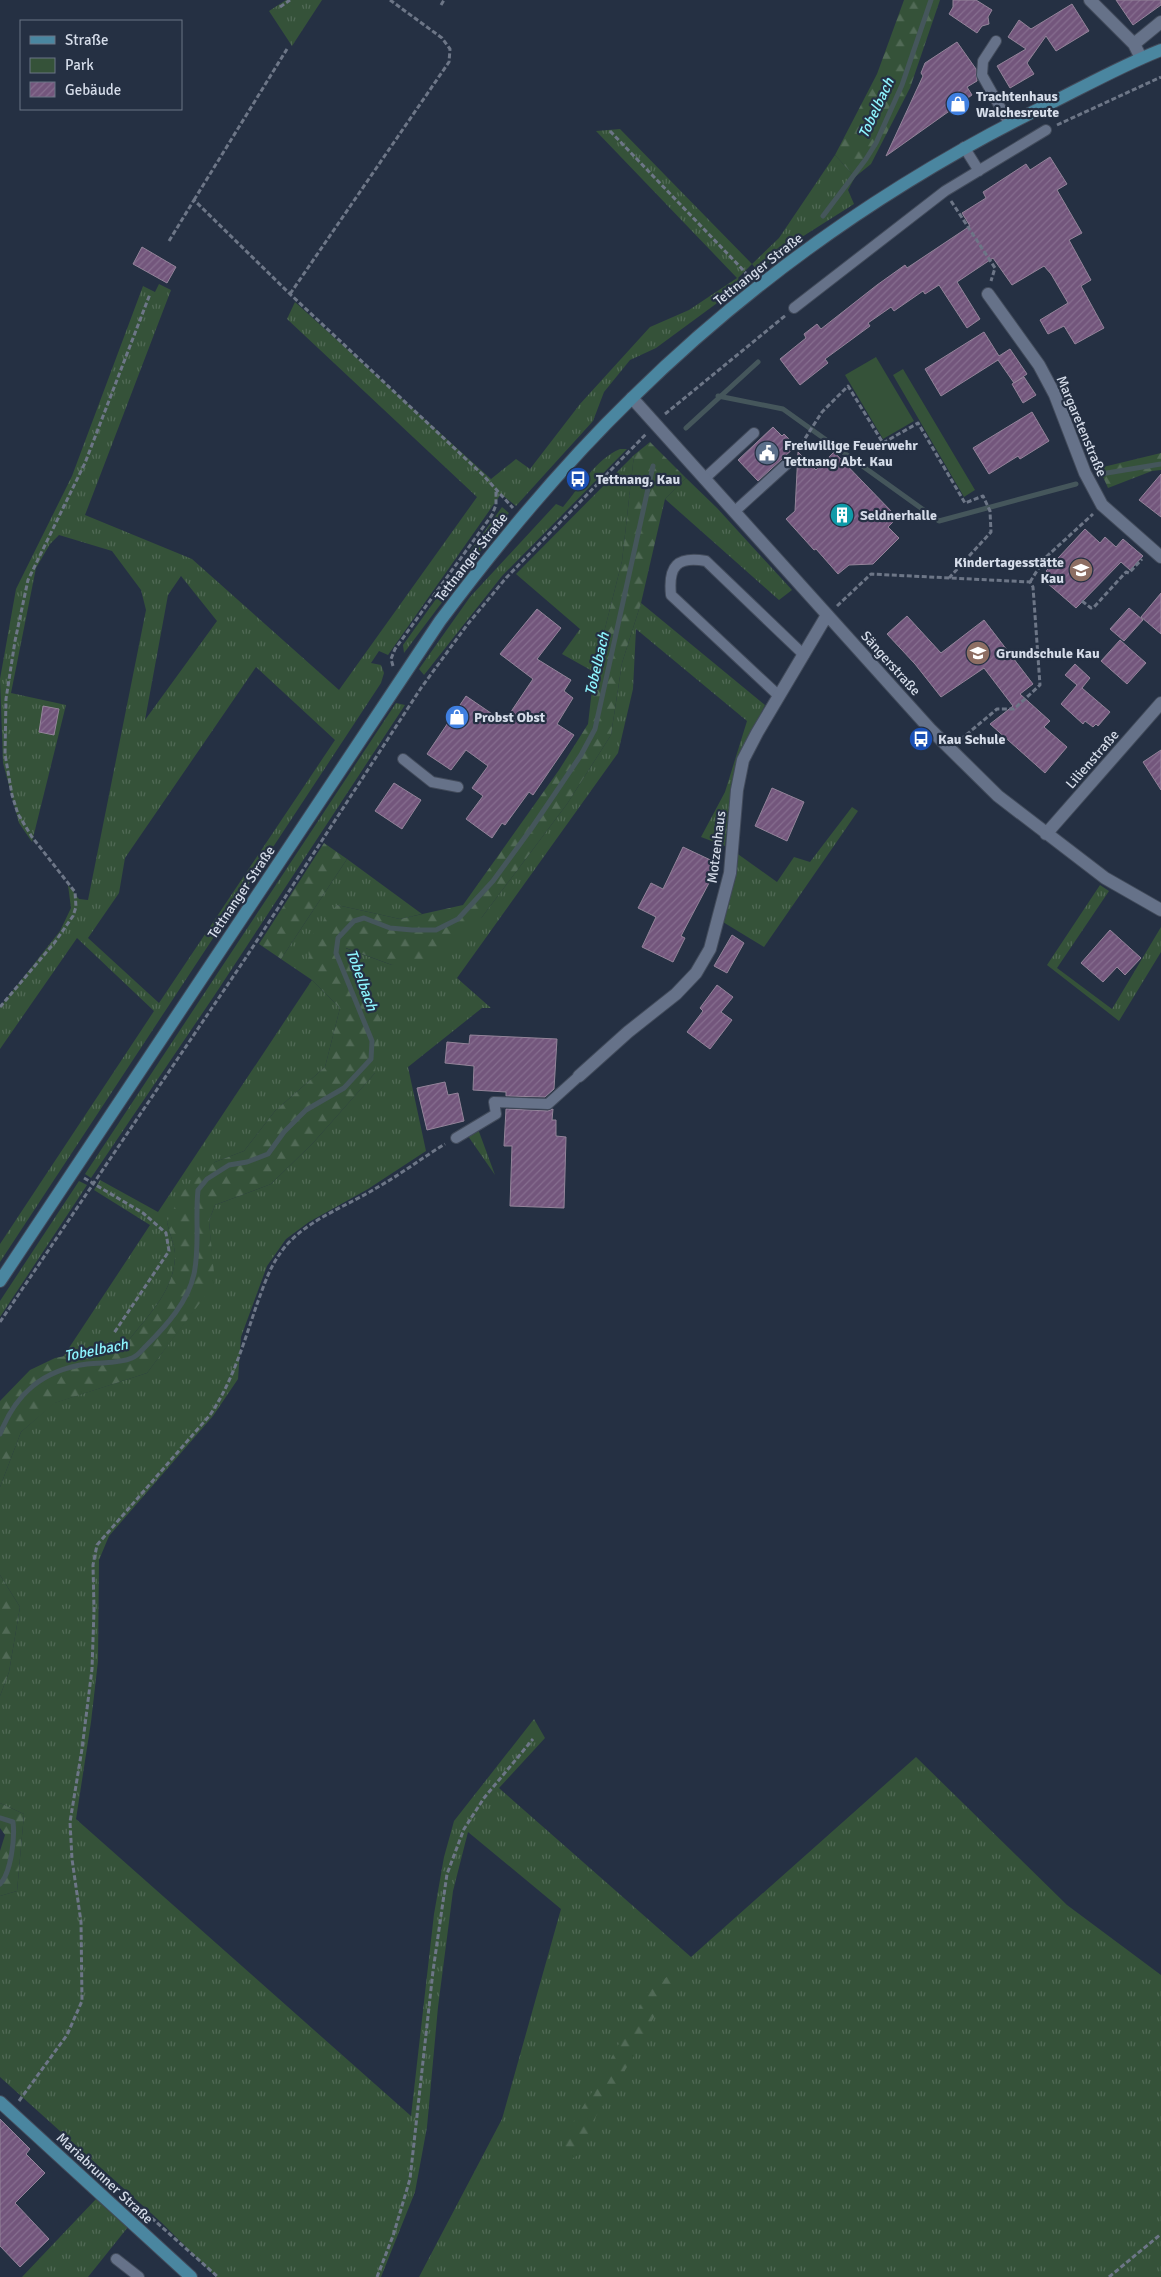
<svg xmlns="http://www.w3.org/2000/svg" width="1161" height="2277" viewBox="0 0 1161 2277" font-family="Signika,sans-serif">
  <defs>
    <pattern id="grass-tufts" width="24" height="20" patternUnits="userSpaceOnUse" patternTransform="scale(1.25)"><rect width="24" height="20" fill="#355239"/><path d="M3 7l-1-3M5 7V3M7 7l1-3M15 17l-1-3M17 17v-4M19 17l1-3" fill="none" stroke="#516a56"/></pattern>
    <pattern id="forest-firs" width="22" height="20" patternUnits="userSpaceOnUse" patternTransform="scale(1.25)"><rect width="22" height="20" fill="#355239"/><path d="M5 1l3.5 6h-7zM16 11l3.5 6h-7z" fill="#516a56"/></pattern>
    <pattern id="building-hatch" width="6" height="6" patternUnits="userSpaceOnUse" patternTransform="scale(1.25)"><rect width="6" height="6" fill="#73567c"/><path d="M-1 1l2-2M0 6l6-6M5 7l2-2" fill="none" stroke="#866e8f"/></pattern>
  </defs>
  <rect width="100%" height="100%" fill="#253043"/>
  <!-- grass -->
  <path fill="url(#grass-tufts)" fill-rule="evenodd" d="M286,0H322L292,46L269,11Z
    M620,129L752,264L779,238L835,155L855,177L848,190L854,204L794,242L758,271L752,264L738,278L743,284L656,348L630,360L604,392L593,421L516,506L501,494L388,655L379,651L371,663L381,665L384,673L381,683L0,1262V1244L154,1011L77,938L0,1049V1007L60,931L71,908L68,885L79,899L88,900L146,610L141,590L112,551L59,535L50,544L36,568L11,693L66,705L32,842L19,823L3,763L0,679L16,589L72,476L143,286L155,292L159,284L171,290L85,515L192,559L339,690L477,497L287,319L295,302L491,479L516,459L530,469L580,404L650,327L689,310L737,278L596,131ZM181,576L217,621L145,720L168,595ZM256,667L335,740L159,1003L88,938L119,893L125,858Z
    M620,449H627L502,576L424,675L419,669L470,597L556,504L563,507C579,488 596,459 620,449Z
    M634,455L622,561L594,672L562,654L580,629L516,574Z
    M686,478L717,508L792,590L779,600L665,499Z
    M502,507L509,513L404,653L403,645Z
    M641,603L765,705L748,739L730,803L725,846L701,837L725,792L747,721L636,629L633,689L618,753L457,978L491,1008H482L408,1067L426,1151L368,1189L309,1222L286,1239L267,1266L241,1337L238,1379L213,1416L109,1536L99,1560L98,1661L91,1722L76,1819L411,2116L434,1914L444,1857L454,1821L534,1719L545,1738L499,1788L691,1957L916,1757L1067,1905L1161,1975V2277H419L502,2119L561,1909L468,1832L453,1891L438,2007L427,2127L415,2192L381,2277H216L162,2223L0,2077V1896L17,1891L24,1814L0,1803V1696L9,1672L20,1607L0,1575V1487L21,1432L54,1403L147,1373L214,1283L209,1221L215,1205L271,1184L313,1143L375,1073L361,985L346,958L345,948L392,965L482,917L567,804L611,735L622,663Z
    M396,703L405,705L214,996L91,1178L85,1174Z
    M852,807L858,811L764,947L718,919L735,852L777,882L794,857L810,862Z
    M347,859L422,914L400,919L337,905L312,980L340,1008L325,1067L275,1111L244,1151L215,1162L167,1222C169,1232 174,1243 175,1253C176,1290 147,1316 126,1344L63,1357L150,1225L94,1190L100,1180L158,1212L312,980L281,959Z
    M1100,885L1109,891L1057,968L1112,1009L1161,927V952L1119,1021L1047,965Z
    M478,1129L495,1175L468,1136Z
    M79,1181L87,1185L0,1317V1301Z
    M96,2199L128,2227L88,2277H22Z"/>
  <!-- forest -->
  <path fill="url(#forest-firs)" d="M904,0H940L910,88L871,164L855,177L835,155L877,74Z
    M650,442L686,478L665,499L641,603L622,663L611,735L567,804L482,917L433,961L392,965L346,948V958L381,1018L375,1073L313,1143L271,1184L215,1205L209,1221L215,1283L147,1373L55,1403L21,1432L0,1487V1401L30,1370L55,1358L126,1344C147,1316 176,1290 175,1253C174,1243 169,1232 167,1222L183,1191L215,1162L244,1151L275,1111L325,1067L340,1008L312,980L307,941L337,905L400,919L463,905L559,770L588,724L594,672L622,561L634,455Z
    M1161,453V470L1152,471L1108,488L1099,468Z
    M324,843L347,859L281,959L259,944Z
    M0,1575L20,1607L9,1672L0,1696Z
    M0,1803L24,1814L17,1891L0,1896V1851L5,1835L0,1828Z
    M668,1976L672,1982L634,2056L596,2116L580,2154L571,2159L561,2154L563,2138L594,2089L648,1991Z"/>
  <!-- park -->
  <path fill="#355239" d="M876,357L914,421L883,439L845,375Z
    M903,369L975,490L964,497L893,375Z"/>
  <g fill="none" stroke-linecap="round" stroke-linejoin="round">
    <!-- stream -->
    <path stroke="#45565b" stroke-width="5" d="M823,216L866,159L876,143L902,85L931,0
      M718,396L783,409L939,521L1076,484
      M686,428L758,362
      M1101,474L1161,464
      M0,1434C16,1393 43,1370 87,1364C102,1362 118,1364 132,1358C138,1356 142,1350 146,1346C166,1326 188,1302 194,1274C200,1247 195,1217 198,1190L207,1179L229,1165L247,1162L268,1154L284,1132L306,1110L344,1088L371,1059L372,1041L336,953L338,938L354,921L364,918L390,928L412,930H436L458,919L493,881L531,829L581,755L595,729L653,466
      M0,1818L13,1822C15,1838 11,1873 0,1884"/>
  </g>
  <!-- building -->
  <path fill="url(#building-hatch)" stroke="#94849a" d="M953,0H976L992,10L988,17L989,24L982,26L977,33L949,14L953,7Z
    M1116,0H1161V5L1133,25Z
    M1072,4L1089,31L1056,51L1046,36L1027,63L1034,74L1010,88L997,66L1026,49L1008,37L1019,20L1031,29Z
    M957,42L976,69L977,81L967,87L972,95L886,156L923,76L921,73L925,63Z
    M1050,157L1067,184L1057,190L1082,233L1069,240L1091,280L1081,286L1104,328L1075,344L1064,326L1048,334L1040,320L1068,303L1051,274L1044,266L1012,285L993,258L957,282L980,319L967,328L939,285L925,294L923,291L894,311L891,307L868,323L870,326L825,359L828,363L800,385L780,359L806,338L804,334L817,324L821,329L877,285L905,265L907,268L970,226L962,213L986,198L983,192L1026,164L1030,170Z
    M142,247L176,267L167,283L133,264Z
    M984,332L999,356L1010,349L1027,374L1014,383L998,360L941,396L925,369Z
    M1024,377L1036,395L1023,403L1012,384Z
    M1032,412L1049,441L1020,459L1018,456L989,474L973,448Z
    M773,427L782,436L784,434L796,446L758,481L738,460Z
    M798,452L816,470L834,452L892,512L895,520L888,527L899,538L873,564L849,565L838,574L816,549L814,550L786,519L795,511Z
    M1161,474V517L1139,500Z
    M1085,529L1100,543L1105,537L1116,547L1123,539L1143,556L1130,570L1121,562L1076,608L1046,582L1052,576L1046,571Z
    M1161,593V634L1141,617Z
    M1129,608L1143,620L1124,641L1110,629Z
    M537,609L561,628L537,659L571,680L564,691L573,698L557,724L574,735L533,795L529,792L505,825L502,823L492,838L466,819L483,796L472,788L488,766L466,750L451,770L427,754L466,696L504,722L533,679L500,654Z
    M907,616L941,653L984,620L1033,684L1020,694L1050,721L1044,727L1067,747L1045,773L990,724L1013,706L984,668L941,697L915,664L887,634Z
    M1120,640L1146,663L1127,684L1101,661Z
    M1075,664L1090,678L1082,688L1110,712L1098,726L1096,724L1093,727L1085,721L1083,724L1061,704L1077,685L1065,675Z
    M43,706L59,709L54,735L39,732Z
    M1161,750V790L1143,762Z
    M394,783L421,800L402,829L375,811Z
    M772,788L804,802L787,841L755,826Z
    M683,847L719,864L681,936L685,938L673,962L642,947L656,917L638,908L651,883L663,889Z
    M1110,930L1141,958L1125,975L1117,967L1103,982L1081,963Z
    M732,935L744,943L727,973L714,966Z
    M717,985L733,997L721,1012L732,1020L710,1049L687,1032L703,1011L700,1008Z
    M470,1035L557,1039L554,1089L545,1097L506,1096V1092L473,1090L474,1066L445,1063L447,1042L469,1044Z
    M445,1082L448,1095L458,1093L464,1121L427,1130L417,1088Z
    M506,1109L548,1111L553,1109L552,1120H556V1136L566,1137L564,1208L510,1206L512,1146H504Z
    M0,2119L30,2149L26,2154L45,2173L15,2203L49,2239L20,2267L0,2246Z"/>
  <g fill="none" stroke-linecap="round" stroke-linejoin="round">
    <!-- lane casing -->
    <g stroke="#424b5b" stroke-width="12">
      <path id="lane" d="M996,41L983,61L982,75L1009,123
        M964,147L979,171
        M794,308L945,191L1046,130
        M704,479L754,433
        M734,512L789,462
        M779,696L671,595C668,566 677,556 706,561L804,655
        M403,759L432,782L458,787
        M456,1138L496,1114L494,1102L548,1104L579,1076
        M116,2259L139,2277"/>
    </g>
    <!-- street casing -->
    <g stroke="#424b5b" stroke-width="14">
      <path id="street" d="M1090,0L1134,44L1141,58
        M1134,44L1161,22
        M988,294L1039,365L1055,395L1085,473L1102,505L1161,557
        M632,398L930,729L998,796L1105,878L1161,910
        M1046,834L1161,703
        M579,1076L628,1032L676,994L696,973L710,949L730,873L737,790L743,760L757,733L827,615"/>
    </g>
    <!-- secondary casing -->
    <g stroke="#424b5b" stroke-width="14">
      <path id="secondary" d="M0,1281L440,621C499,542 562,466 632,398C755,277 897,178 1051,103C1087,85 1123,65 1161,50
        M0,2102L191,2277"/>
    </g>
    <!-- path -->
    <path stroke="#6d7687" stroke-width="3" stroke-dasharray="5 2.5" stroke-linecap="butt" d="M441,5L444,0
      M280,7L290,0
      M1057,125L1161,77
      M610,131L745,272L748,279
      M194,200L287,49
      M951,201L995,268L991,281
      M169,241L194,200L290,294L483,475L513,508
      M290,294L449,62L450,49L442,38L390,0
      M665,414L786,315
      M797,451L822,412L848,386L883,443L918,423L965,503L983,496L990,511L991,532L949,578
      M1030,582L1045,558L1093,514
      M1082,601L1091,608L1094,607L1126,572L1129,573L1142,559
      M837,606L871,574L1030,582L1033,587L1040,685L1014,709H997L960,740
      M393,666L391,659L395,649L492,515L496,505V491
      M0,1007L55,942L73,916L76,907L75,892L32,837L18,814L12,795L5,754L6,699L15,641L28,580L85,463L150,294
      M84,1178L143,1213L166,1233L169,1251L114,1333
      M0,1322L245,959L421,688L467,625L506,578L647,433
      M19,2101L67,2035L82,2001L81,1922L72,1859L70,1822L82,1749L92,1669L94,1610L93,1565L97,1545L210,1415C233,1381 244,1342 257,1304C263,1288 269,1269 279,1255C300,1222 346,1207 378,1187C401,1174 422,1158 445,1144
      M129,2198L218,2277
      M377,2277L393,2236L410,2179L433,1971L447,1874L464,1829L484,1798L533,1739
      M1109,2277L1161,2234"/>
    <!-- lane -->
    <use href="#lane" stroke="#667289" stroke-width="10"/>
    <!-- street -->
    <use href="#street" stroke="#667289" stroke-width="12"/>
    <!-- secondary -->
    <use href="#secondary" stroke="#4a86a0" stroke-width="12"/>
  </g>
  <!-- icons -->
  <defs>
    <g id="shop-disc" transform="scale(1.25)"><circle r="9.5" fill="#3f7fe0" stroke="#253043"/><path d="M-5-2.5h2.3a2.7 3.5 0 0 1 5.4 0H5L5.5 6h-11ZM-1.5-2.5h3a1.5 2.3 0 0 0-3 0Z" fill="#fff"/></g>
    <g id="civic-disc" transform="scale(1.25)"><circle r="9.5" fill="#5c6f8a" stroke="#253043"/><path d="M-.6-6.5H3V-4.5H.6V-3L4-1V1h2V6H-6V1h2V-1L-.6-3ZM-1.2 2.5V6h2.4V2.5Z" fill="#fff"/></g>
    <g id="bus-disc" transform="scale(1.25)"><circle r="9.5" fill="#1a4fb4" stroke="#253043"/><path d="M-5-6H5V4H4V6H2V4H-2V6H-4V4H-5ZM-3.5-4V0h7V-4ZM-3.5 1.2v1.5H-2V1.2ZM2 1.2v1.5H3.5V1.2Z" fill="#fff"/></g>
    <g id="building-disc" transform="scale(1.25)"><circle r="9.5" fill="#0f9aa8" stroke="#253043"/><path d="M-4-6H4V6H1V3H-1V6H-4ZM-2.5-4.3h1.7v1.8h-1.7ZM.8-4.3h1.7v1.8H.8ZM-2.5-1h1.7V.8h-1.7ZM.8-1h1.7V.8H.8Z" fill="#fff"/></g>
    <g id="school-disc" transform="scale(1.25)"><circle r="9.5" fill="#8d6e63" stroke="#253043"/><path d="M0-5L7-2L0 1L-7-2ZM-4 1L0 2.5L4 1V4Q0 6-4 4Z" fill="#fff"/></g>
  </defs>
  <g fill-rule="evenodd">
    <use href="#shop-disc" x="958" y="104"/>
    <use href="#civic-disc" x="767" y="453"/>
    <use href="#bus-disc" x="578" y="479"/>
    <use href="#building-disc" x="842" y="515"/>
    <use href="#school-disc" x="1081" y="570"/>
    <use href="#school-disc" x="978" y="653"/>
    <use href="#shop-disc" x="457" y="717"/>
    <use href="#bus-disc" x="921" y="739"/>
  </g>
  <g text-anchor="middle" stroke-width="4.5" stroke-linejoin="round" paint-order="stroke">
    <!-- poi labels -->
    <g font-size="14" font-weight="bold" fill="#d5dce9" stroke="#253043" text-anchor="start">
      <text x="976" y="101">Trachtenhaus<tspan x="976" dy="16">Walchesreute</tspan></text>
      <text x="784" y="450">Freiwillige Feuerwehr<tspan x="784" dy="16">Tettnang Abt. Kau</tspan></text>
      <text x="596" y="484">Tettnang, Kau</text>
      <text x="860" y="520">Seldnerhalle</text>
      <text x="1064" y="567" text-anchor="end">Kindertagesstätte<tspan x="1064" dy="16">Kau</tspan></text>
      <text x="996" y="658">Grundschule Kau</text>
      <text x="474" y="722">Probst Obst</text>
      <text x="938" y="744">Kau Schule</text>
    </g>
    <!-- street labels -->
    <g font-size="14" fill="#d5dce9" stroke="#253043">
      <text transform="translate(758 269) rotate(-38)" y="5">Tettnanger Straße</text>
      <text transform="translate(1082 426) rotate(67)" y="5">Margaretenstraße</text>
      <text transform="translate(471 557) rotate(-52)" y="5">Tettnanger Straße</text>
      <text transform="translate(891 663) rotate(48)" y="5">Sängerstraße</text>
      <text transform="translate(1092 759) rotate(-49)" y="5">Lilienstraße</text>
      <text transform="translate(716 847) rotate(-83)" y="5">Motzenhaus</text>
      <text transform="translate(241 892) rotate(-56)" y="5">Tettnanger Straße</text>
      <text transform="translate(105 2178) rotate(43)" y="5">Mariabrunner Straße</text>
    </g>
    <!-- water labels -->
    <g font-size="15" font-style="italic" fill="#8df5ff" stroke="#253043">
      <text transform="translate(876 108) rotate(-65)" y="5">Tobelbach</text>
      <text transform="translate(597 664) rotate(-77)" y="5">Tobelbach</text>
      <text transform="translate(362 980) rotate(70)" y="5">Tobelbach</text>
      <text transform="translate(96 1350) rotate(-11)" y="5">Tobelbach</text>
    </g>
  </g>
  <!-- legend -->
  <rect x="20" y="20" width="162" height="90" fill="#253043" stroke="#6b7585"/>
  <rect x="30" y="36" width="25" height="8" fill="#4a86a0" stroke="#6b7585"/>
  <text x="65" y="45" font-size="15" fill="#d5dce9">Straße</text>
  <rect x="30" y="58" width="25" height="15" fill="#355239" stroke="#6b7585"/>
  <text x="65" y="70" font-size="15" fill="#d5dce9">Park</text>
  <rect x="30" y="82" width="25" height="15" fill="url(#building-hatch)" stroke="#6b7585"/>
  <text x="65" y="95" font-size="15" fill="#d5dce9">Gebäude</text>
</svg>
